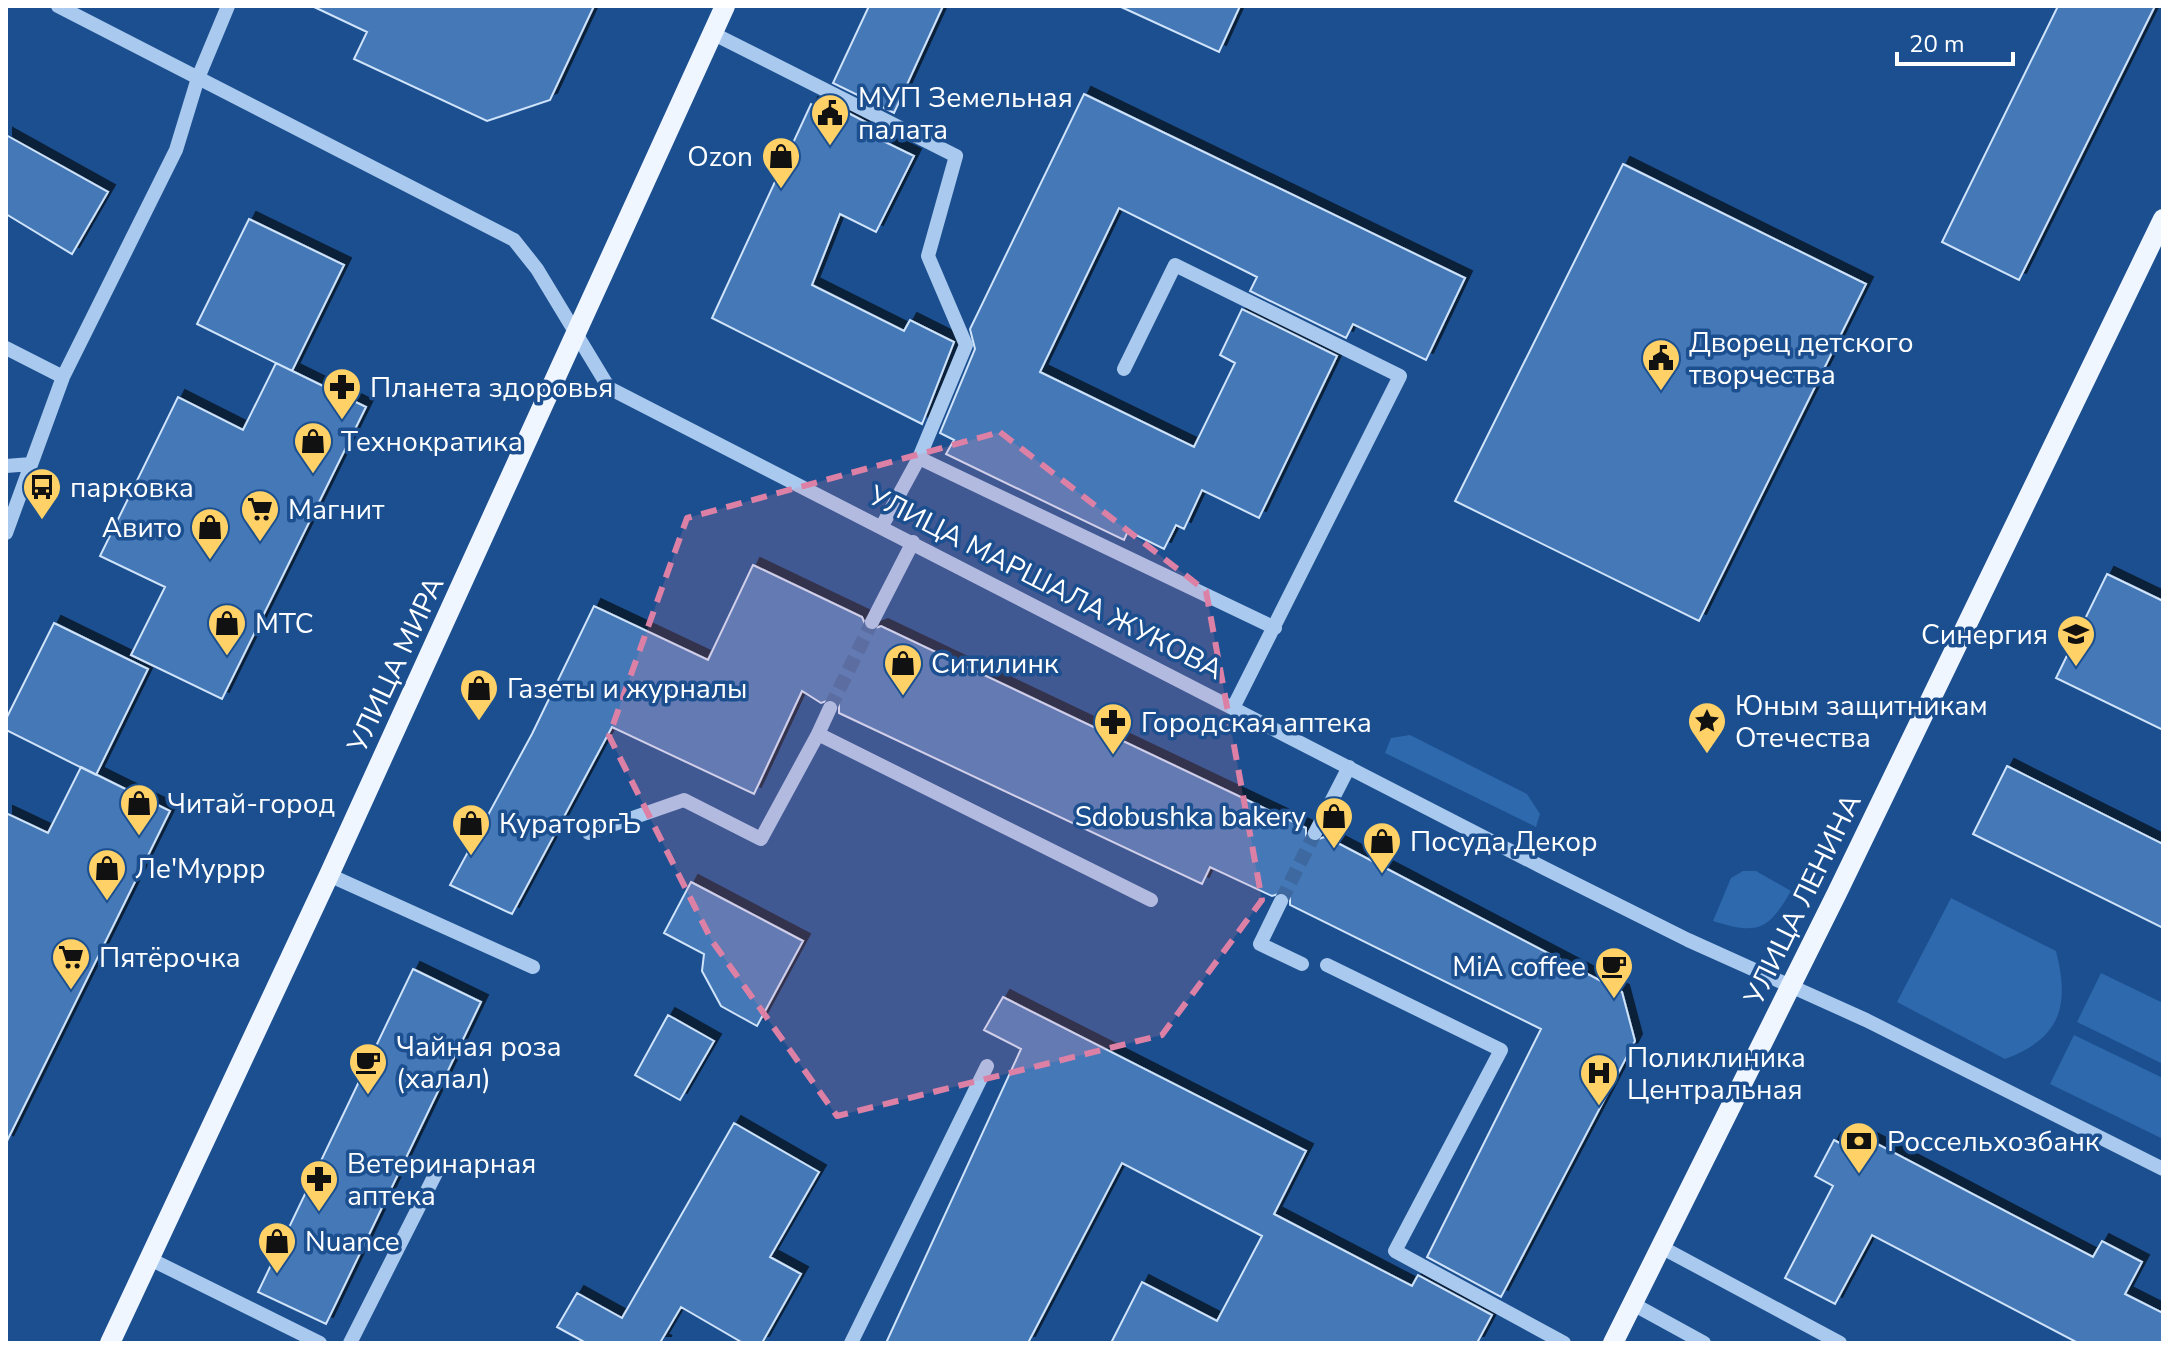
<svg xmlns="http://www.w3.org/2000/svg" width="2169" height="1349" viewBox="0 0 2169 1349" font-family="'Nunito Sans',sans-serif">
  <defs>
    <filter id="shadow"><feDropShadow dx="7" dy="-7" stdDeviation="0" flood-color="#0009"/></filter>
  </defs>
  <rect width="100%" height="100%" fill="#1b4f8f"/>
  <!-- green -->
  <path fill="#2e69ad" d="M1410,735L1527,794L1540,814L1536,827L1385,753L1391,738Z
    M1743,871H1756L1791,891C1768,931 1757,935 1713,921L1731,878Z
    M1951,898L2056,951C2070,1006 2061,1038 2005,1059L1897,1002Z
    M2101,973L2163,1003V1064L2077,1022Z
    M2074,1035L2163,1078V1139L2050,1084Z"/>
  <!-- building -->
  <path fill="#4478b7" stroke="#cfe3fa" stroke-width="2" filter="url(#shadow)" d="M312,6H594L550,100L487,121L354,59L367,32Z
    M869,6H943L894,113L833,83Z
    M1119,6H1240L1219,52Z
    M2058,6H2155L2019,280L1942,242Z
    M1084,94L1465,278L1426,360L1353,324L1346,338L1250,291L1257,277L1119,208L1040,372L1194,447L1235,363L1220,355L1242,309L1337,356L1259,518L1202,490L1184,529L1176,525L1164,549L1128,531L1124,540L946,454L954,440L940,433L975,349L970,329Z
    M825,101L885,132L881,140L914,156L876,232L840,214L812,285L904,331L910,320L954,342L922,424L712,318L811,104L821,109Z
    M6,135L108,192L72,254L6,214Z
    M1623,164L1866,284L1699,621L1455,501Z
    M249,219L344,265L292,371L197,324Z
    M276,363L366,407L222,699L131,655L165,587L100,556L178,397L243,430Z
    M753,565L862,617L868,631L881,626L1306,828V838L1311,842L1324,837L1332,840L1622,992L1635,1041L1501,1297L1427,1257L1541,1029L1290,905V896L1285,892L1272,896L1210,867L1202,884L839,713V703L833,699L821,703L802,691L754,794L612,727L512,914L450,885L532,734L594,606L708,660Z
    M2107,574L2163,601V730L2056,678Z
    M54,623L148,669L96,775L6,730V719Z
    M2007,766L2163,844V928L1973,834Z
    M81,767L170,811L6,1143V813L48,833Z
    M691,882L803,941L757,1026L721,1006L702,971L704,954L664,933Z
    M413,969L481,1002L326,1324L258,1292Z
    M1003,997L1306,1151L1274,1214L1412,1286L1418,1275L1492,1315L1477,1343H1111L1142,1282L1217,1321L1262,1236L1122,1163L1028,1343H886L1021,1049L984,1030Z
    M668,1015L714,1041L680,1100L635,1075Z
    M734,1123L819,1172L770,1257L801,1274L762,1343H743L681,1307L661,1341L665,1343H586L557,1327L577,1293L622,1318Z
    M1834,1140L1862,1155L1870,1140L2093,1257L2102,1241L2142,1262L2125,1294L2163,1313V1343H2078L1872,1235L1835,1304L1785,1278L1833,1186L1815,1176Z"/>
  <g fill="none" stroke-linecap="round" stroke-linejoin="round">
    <!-- minor-tunnel -->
    <path stroke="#3d69a0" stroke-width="14" stroke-dasharray="14 7" stroke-linecap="butt" d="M830,708L872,622
      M1281,901L1315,833"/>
    <!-- minor -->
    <path stroke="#a9c9ee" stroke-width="14" d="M58,6L514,240L537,269L609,388L1544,868L1688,940L1866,1020L2163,1169
      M712,33L956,156L928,256L966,345L919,458L882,526
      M6,348L63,377
      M1124,369L1175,265L1400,376L1233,708
      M919,458L1275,628
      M6,466L31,464
      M6,533L63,377L176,150L198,78L228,6
      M872,622L913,542
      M830,708L818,734L1151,900
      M589,833L684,800L761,839L818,734
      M1315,833L1349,767
      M329,875L533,967
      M1281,901L1260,944L1302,964
      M1327,965L1501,1050L1395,1251L1564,1343
      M1661,1247L1840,1343
      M150,1259L320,1343
      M1633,1304L1704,1343
      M350,1343L438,1169
      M851,1343L987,1066"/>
    <!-- major -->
    <path stroke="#f0f6ff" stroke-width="20" d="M110,1343L329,875L725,6
      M1613,1343L1837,893L2163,219"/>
  </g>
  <!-- marked area -->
  <path fill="#dd80a5" fill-opacity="0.2" stroke="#dd80a5" stroke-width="6" stroke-dasharray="16 10" stroke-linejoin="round" d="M1000,432L1206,591L1262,900L1162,1035L837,1116L712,941L609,736L687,518Z"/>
  <!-- icons -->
  <defs>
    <g id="civic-pin" transform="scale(2)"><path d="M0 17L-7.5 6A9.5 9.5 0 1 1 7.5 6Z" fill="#ffd166" stroke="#1b4f8f"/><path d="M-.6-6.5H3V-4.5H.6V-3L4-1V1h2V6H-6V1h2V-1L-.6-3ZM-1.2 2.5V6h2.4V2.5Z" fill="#111"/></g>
    <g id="shop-pin" transform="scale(2)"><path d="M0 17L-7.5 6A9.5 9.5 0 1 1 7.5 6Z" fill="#ffd166" stroke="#1b4f8f"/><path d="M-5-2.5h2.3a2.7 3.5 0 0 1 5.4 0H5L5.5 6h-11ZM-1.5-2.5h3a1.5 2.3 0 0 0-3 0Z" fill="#111"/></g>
    <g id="pharmacy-pin" transform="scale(2)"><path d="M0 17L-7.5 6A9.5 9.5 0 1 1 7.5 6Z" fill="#ffd166" stroke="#1b4f8f"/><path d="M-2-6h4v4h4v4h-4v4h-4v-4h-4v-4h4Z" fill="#111"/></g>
    <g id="bus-pin" transform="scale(2)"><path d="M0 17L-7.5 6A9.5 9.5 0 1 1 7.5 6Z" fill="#ffd166" stroke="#1b4f8f"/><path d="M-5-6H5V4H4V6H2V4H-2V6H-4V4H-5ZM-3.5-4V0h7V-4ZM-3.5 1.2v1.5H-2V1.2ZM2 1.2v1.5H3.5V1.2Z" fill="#111"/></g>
    <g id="supermarket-pin" transform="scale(2)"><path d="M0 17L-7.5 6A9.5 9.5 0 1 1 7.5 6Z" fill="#ffd166" stroke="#1b4f8f"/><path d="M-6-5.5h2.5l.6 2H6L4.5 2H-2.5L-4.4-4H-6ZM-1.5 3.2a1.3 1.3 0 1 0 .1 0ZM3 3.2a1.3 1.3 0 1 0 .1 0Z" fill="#111"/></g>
    <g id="university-pin" transform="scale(2)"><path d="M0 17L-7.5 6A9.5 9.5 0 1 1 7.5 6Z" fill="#ffd166" stroke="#1b4f8f"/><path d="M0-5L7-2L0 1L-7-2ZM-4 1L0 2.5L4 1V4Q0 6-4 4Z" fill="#111"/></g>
    <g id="sight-pin" transform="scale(2)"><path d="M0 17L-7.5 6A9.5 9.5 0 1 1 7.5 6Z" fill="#ffd166" stroke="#1b4f8f"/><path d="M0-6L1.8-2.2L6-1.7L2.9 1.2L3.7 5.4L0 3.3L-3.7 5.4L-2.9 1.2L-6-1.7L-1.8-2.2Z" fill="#111"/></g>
    <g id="cafe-pin" transform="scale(2)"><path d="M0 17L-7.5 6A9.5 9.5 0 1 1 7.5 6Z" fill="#ffd166" stroke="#1b4f8f"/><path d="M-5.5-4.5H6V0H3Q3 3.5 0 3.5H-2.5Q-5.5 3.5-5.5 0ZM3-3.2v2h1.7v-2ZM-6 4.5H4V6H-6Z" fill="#111"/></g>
    <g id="hospital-pin" transform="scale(2)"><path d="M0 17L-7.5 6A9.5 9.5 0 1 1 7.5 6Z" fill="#ffd166" stroke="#1b4f8f"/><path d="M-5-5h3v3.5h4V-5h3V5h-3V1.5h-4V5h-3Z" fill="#111"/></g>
    <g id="bank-pin" transform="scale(2)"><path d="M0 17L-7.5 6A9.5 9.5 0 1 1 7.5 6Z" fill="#ffd166" stroke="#1b4f8f"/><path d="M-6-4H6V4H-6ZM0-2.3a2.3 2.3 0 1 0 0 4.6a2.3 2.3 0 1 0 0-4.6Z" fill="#111"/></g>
  </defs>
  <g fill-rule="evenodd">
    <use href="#civic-pin" x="830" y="113"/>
    <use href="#shop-pin" x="781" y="156"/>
    <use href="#civic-pin" x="1661" y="358"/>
    <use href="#pharmacy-pin" x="342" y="387"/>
    <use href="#shop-pin" x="313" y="441"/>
    <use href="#bus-pin" x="42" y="487"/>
    <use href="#supermarket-pin" x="260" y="509"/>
    <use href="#shop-pin" x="210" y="527"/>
    <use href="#shop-pin" x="227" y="623"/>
    <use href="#university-pin" x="2076" y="634"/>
    <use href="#shop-pin" x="903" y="663"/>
    <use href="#shop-pin" x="479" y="688"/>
    <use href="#sight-pin" x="1707" y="721"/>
    <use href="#pharmacy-pin" x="1113" y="722"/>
    <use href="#shop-pin" x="139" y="803"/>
    <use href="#shop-pin" x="1334" y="816"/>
    <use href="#shop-pin" x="471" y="823"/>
    <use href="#shop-pin" x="1382" y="841"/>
    <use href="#shop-pin" x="107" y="868"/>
    <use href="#supermarket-pin" x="71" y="957"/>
    <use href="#cafe-pin" x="1614" y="966"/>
    <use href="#cafe-pin" x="368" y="1062"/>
    <use href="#hospital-pin" x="1599" y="1073"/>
    <use href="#bank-pin" x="1859" y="1141"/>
    <use href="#pharmacy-pin" x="319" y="1179"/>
    <use href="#shop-pin" x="277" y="1241"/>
  </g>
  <g text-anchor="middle" stroke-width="7" stroke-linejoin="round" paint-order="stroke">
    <!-- poi labels -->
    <g font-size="28" fill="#fff" stroke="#1b4f8f" text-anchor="start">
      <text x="858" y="107">МУП Земельная<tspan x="858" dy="32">палата</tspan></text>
      <text x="753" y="166" text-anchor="end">Ozon</text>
      <text x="1689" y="352">Дворец детского<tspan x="1689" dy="32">творчества</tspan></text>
      <text x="370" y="397">Планета здоровья</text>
      <text x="341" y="451">Технократика</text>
      <text x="70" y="497">парковка</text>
      <text x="288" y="519">Магнит</text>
      <text x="182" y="537" text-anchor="end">Авито</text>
      <text x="255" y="633">МТС</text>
      <text x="2048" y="644" text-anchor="end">Синергия</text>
      <text x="931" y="673">Ситилинк</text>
      <text x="507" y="698">Газеты и журналы</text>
      <text x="1735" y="715">Юным защитникам<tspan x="1735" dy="32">Отечества</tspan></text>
      <text x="1141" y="732">Городская аптека</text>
      <text x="167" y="813">Читай-город</text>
      <text x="1306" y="826" text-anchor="end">Sdobushka bakery</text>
      <text x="499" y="833">КураторгЪ</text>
      <text x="1410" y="851">Посуда Декор</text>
      <text x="135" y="878">Ле'Муррр</text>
      <text x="99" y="967">Пятёрочка</text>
      <text x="1586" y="976" text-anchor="end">MiA coffee</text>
      <text x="396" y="1056">Чайная роза<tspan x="396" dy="32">(халал)</tspan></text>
      <text x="1627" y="1067">Поликлиника<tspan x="1627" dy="32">Центральная</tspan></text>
      <text x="1887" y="1151">Россельхозбанк</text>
      <text x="347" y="1173">Ветеринарная<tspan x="347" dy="32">аптека</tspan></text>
      <text x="305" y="1251">Nuance</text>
    </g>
    <!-- street labels -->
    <g font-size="28" fill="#fff" stroke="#1b4f8f">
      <text transform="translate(1046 582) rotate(27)" y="10">УЛИЦА МАРШАЛА ЖУКОВА</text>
      <text transform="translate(395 664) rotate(-65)" y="10">УЛИЦА МИРА</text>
      <text transform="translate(1802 899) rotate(-64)" y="10">УЛИЦА ЛЕНИНА</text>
    </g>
  </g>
  <!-- border -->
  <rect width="2169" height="1349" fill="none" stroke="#ffffff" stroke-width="16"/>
  <!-- scale -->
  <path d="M1897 52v12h116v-12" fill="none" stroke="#ffffff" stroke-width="4"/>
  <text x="1909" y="52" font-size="24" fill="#ffffff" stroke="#1b4f8f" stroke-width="6" paint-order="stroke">20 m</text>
</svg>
